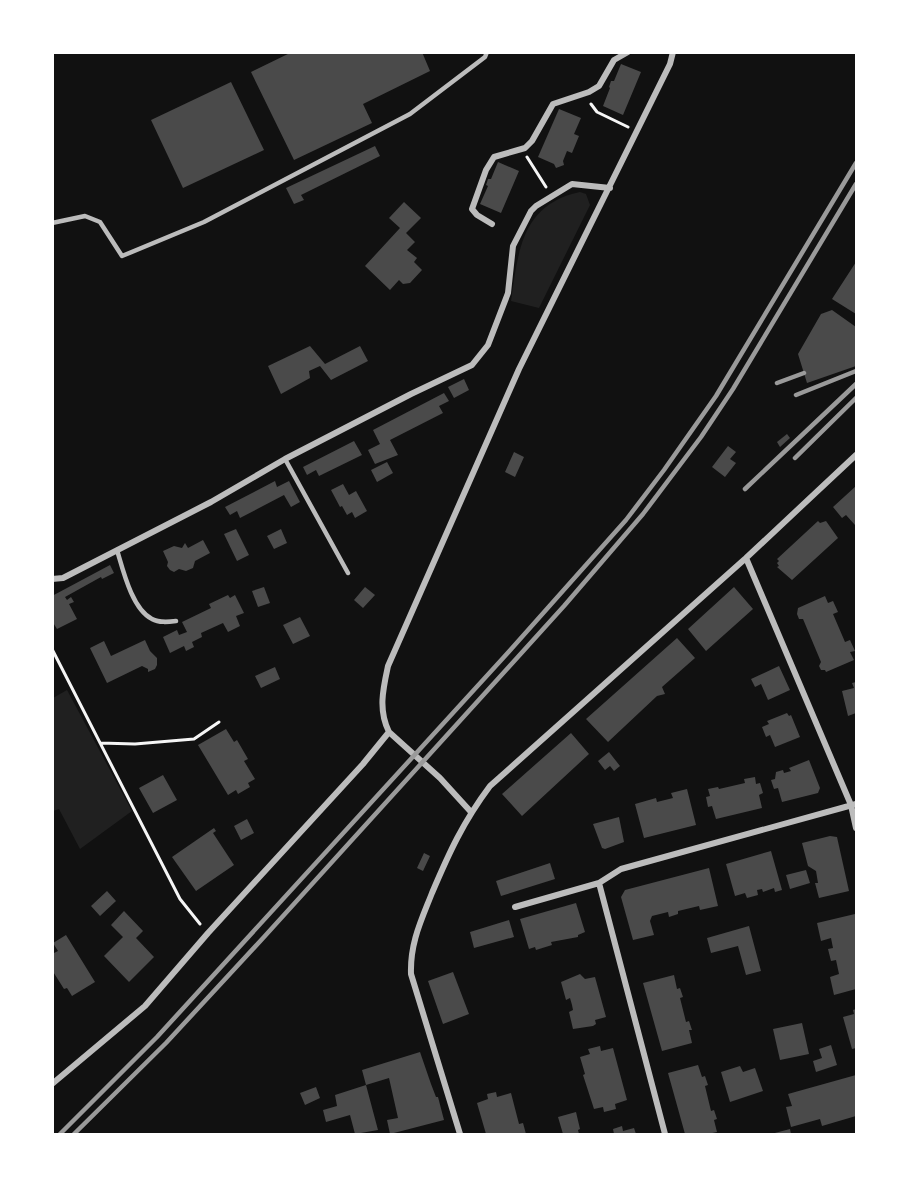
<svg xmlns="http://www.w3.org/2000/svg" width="909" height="1187" viewBox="0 0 909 1187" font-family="'Roboto Condensed',sans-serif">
  <rect width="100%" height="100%" fill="#111"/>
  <!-- green -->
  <path fill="#202020" d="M580,192L586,194L590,205L539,308L511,301C518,251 522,204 580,192Z
    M67,690L132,811L80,849L59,809L53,811V698Z"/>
  <!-- building -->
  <path fill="#4a4a4a" d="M292,52H422L430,71L363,104L372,123L294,160L251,72Z
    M621,64L641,72L623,115L603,106L610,88L609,87L611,81H614Z
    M231,82L264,150L183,188L151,120Z
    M559,109L581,118L574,134L579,136L572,153L567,151L563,161L564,165L556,168L554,164L538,157Z
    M375,146L380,156L301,195L304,200L294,204L286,188Z
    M498,162L519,171L501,213L480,204L488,186L486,185L488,179H491Z
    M404,202L421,218L406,233L415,242L407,250L417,258L414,262L422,270L410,283L403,284L399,280L390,290L365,266L400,228L389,218Z
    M856,262V314L832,299Z
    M832,310L856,327V366L807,383L798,354L821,314Z
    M310,346L325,364L360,346L368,361L331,380L320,366L309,371L310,378L281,394L268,366Z
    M464,379L469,390L454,398L448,387Z
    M444,393L449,401L439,406L443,413L390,440L398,455L375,464L368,450L380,444L373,430Z
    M787,434L790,438L780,447L777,442Z
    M354,441L362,455L319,476L316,470L307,475L303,467Z
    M728,446L736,452L730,459L736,463L725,477L712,467Z
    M514,452L524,457L515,477L505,472Z
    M387,462L393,473L377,482L371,470Z
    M275,481L277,487L289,481L300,502L291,507L284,495L240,518L237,511L230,515L225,507Z
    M343,484L349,495L356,491L367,511L355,518L352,512L347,515L342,506L340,507L331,490Z
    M856,486V524L855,525L846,515L842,518L833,507Z
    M818,521L820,523L826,521L838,538L792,580L777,567L779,566L777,563L779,561L777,559Z
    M236,529L249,555L237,561L224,534Z
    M281,529L287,543L274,549L267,536Z
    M203,540L210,553L195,561L193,568L186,571L179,569L174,572L170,570L167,566L168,562L163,551L174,546L182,548L185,543L188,548Z
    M110,565L114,573L102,579L101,577L65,597L67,600L71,597L74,602L69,604L77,619L57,629L52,621V596Z
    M264,587L270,603L258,607L252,591Z
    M365,587L375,595L363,608L354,600Z
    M734,587L753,609L706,651L688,629Z
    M228,595L230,598L235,595L244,613L236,616L240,626L228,632L223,623L201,633L202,637L192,642L194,647L186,651L184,646L170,653L163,637L177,630L179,635L187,632L182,622L211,608L209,604Z
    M825,596L828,603L833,601L838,612L833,614L845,642L850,640L855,651L850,652L854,660L826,672L825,670H821L819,666L821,662L803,619H799L797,614L798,608Z
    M300,617L310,636L293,644L283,625Z
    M677,638L695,658L662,687L665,694L657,696L608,742L586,719Z
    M145,640L150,651L157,658V665L155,669L148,672V669L142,666L107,683L90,648L104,641L111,656Z
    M779,666L790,690L768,700L761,684L755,687L751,679Z
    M275,667L280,679L261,688L255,676Z
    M856,682V713L848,716L842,691L854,688L852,683Z
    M787,713L789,716L791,715L800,737L775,747L770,735L766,737L762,727L769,724L767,721Z
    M226,729L234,742L237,740L248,759L244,761L255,779L248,783L250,787L238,794L236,790L228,795L198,745Z
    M571,733L589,754L522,816L502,794Z
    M609,752L620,766L614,771L610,766L605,770L598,761Z
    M809,760L820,788L818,793L782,802L778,788L774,789L771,780L775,779L776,772L783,770L784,773L791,771L789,768Z
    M163,775L177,800L153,813L139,788Z
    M755,777L756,784L760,783L763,793L759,795L762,808L716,819L712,806L708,807L706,797L710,796L708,789L718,787L719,789L745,783L744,779Z
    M687,789L696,825L644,838L635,804L656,798L657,802L673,798L671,793Z
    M619,817L624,842L605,849L602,848L593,824Z
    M247,819L254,833L241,840L234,826Z
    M214,828L216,831L213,833L234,865L196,891L172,857Z
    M830,836L837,837L849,891L819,898L815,883H818L816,871L808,866L802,843Z
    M771,851L782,890L775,892L774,888L763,892L762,889L757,890L758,895L747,898L745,893L735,896L726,864Z
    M424,853L430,856L423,871L417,868Z
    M550,863L555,879L501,896L496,881Z
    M709,868L718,906L700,910L699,906L678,911V914L669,917L668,912L652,916L650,921L654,935L633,940L621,897L625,890Z
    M806,870L810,883L790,889L786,875Z
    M107,891L116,901L100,916L91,906Z
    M576,903L585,932L578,935V937L551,942L552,945L536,950L535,947L529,949L520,919Z
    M124,911L143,931L136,938L154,957L129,982L104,956L123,937L111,925Z
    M855,914L856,989L834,995L830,977L839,974L836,960L831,961L828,949L833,948L831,938L821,941L817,923Z
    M509,920L514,937L474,948L470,932Z
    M749,926L761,971L746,975L738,946L711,953L707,938Z
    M66,935L95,982L72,996L67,988L64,989L52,970V954L58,951L53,943Z
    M453,972L469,1014L443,1024L428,981Z
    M580,974L585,979L595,977L606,1017L595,1020L596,1024L593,1026L573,1029L569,1012L573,1010L572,1005L570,998L566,1000L561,982Z
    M674,975L677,989L680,988L683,997L680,998L686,1022L689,1021L692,1030H689L692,1043L662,1051L643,983Z
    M856,1009V1048L852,1049L843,1017L854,1014L853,1010Z
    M802,1023L809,1054L780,1060L773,1029Z
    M831,1045L837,1065L816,1072L813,1061L822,1058L819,1049Z
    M600,1046L601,1051L613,1048L627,1100L615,1104L616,1109L604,1112L603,1107L594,1109L583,1075L585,1074L580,1057L590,1054L588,1049Z
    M420,1052L431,1084L436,1097H438L444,1120L390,1134L387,1120L398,1118L389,1078L366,1085L362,1070Z
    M698,1065L702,1077L705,1076L708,1085L705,1086L711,1111L714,1110L717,1119L714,1120L717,1132L708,1134H685L668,1073Z
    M740,1066L743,1072L755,1068L763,1091L730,1102L721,1072Z
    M856,1075V1116L822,1126L820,1119L791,1127L786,1107L792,1106L788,1094Z
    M366,1085L378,1130L355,1134L350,1115L326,1122L323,1110L337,1106L335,1095Z
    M316,1087L320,1098L305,1105L300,1093Z
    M496,1092L497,1097L511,1093L519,1124L523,1123L526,1134H486L477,1103L488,1099L487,1094Z
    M576,1112L580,1129L578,1130L579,1134H563L558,1117Z
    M622,1126L623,1131L634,1128L636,1134H614L613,1129Z
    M790,1129L791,1134H771Z"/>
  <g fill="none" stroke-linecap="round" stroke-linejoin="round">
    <!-- path -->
    <path stroke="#f5f5f5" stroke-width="3" d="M591,104L597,112L628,127
      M527,157L546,187
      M52,649L180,899L200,924
      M100,743L135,744L194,739L219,722"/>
    <!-- service -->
    <path stroke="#bcbcbc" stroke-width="4.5" d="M52,223L85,216L100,222L122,256L204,222L410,114L485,57L487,52
      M285,459L348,573
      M117,550C123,570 132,609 152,619C159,623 168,622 176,621"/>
    <!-- minor -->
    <path stroke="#bcbcbc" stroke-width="6" d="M492,224L477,215L472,209L486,170L494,157L525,148L532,141L553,104L589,92L599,86L614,60L628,52
      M746,558L851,805L856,828
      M52,579L63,578L211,502L285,459L411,394L472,365L488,345L508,293L513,246L531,211L536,206L572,184L610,188
      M471,812L440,778L389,732C378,710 383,689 388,666L519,369L670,64L673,52
      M599,883L665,1134
      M515,907L599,883L621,869L856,804
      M52,1084L145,1006L208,933L363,764L389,732
      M460,1134L411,974C410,943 421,921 432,893C449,853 463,822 490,786L746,558L856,455"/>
    <!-- rail -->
    <path stroke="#9a9a9a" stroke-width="4.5" d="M777,383L804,373
      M796,395L856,371
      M795,458L856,398
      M745,489L856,384
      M60,1134L157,1037L504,657L626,520L664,470L716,396L856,163
      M74,1134L166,1043L264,937L564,606L643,514L701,437L733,389L856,184"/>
  </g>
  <!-- border -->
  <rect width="909" height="1187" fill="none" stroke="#ffffff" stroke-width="108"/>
</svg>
